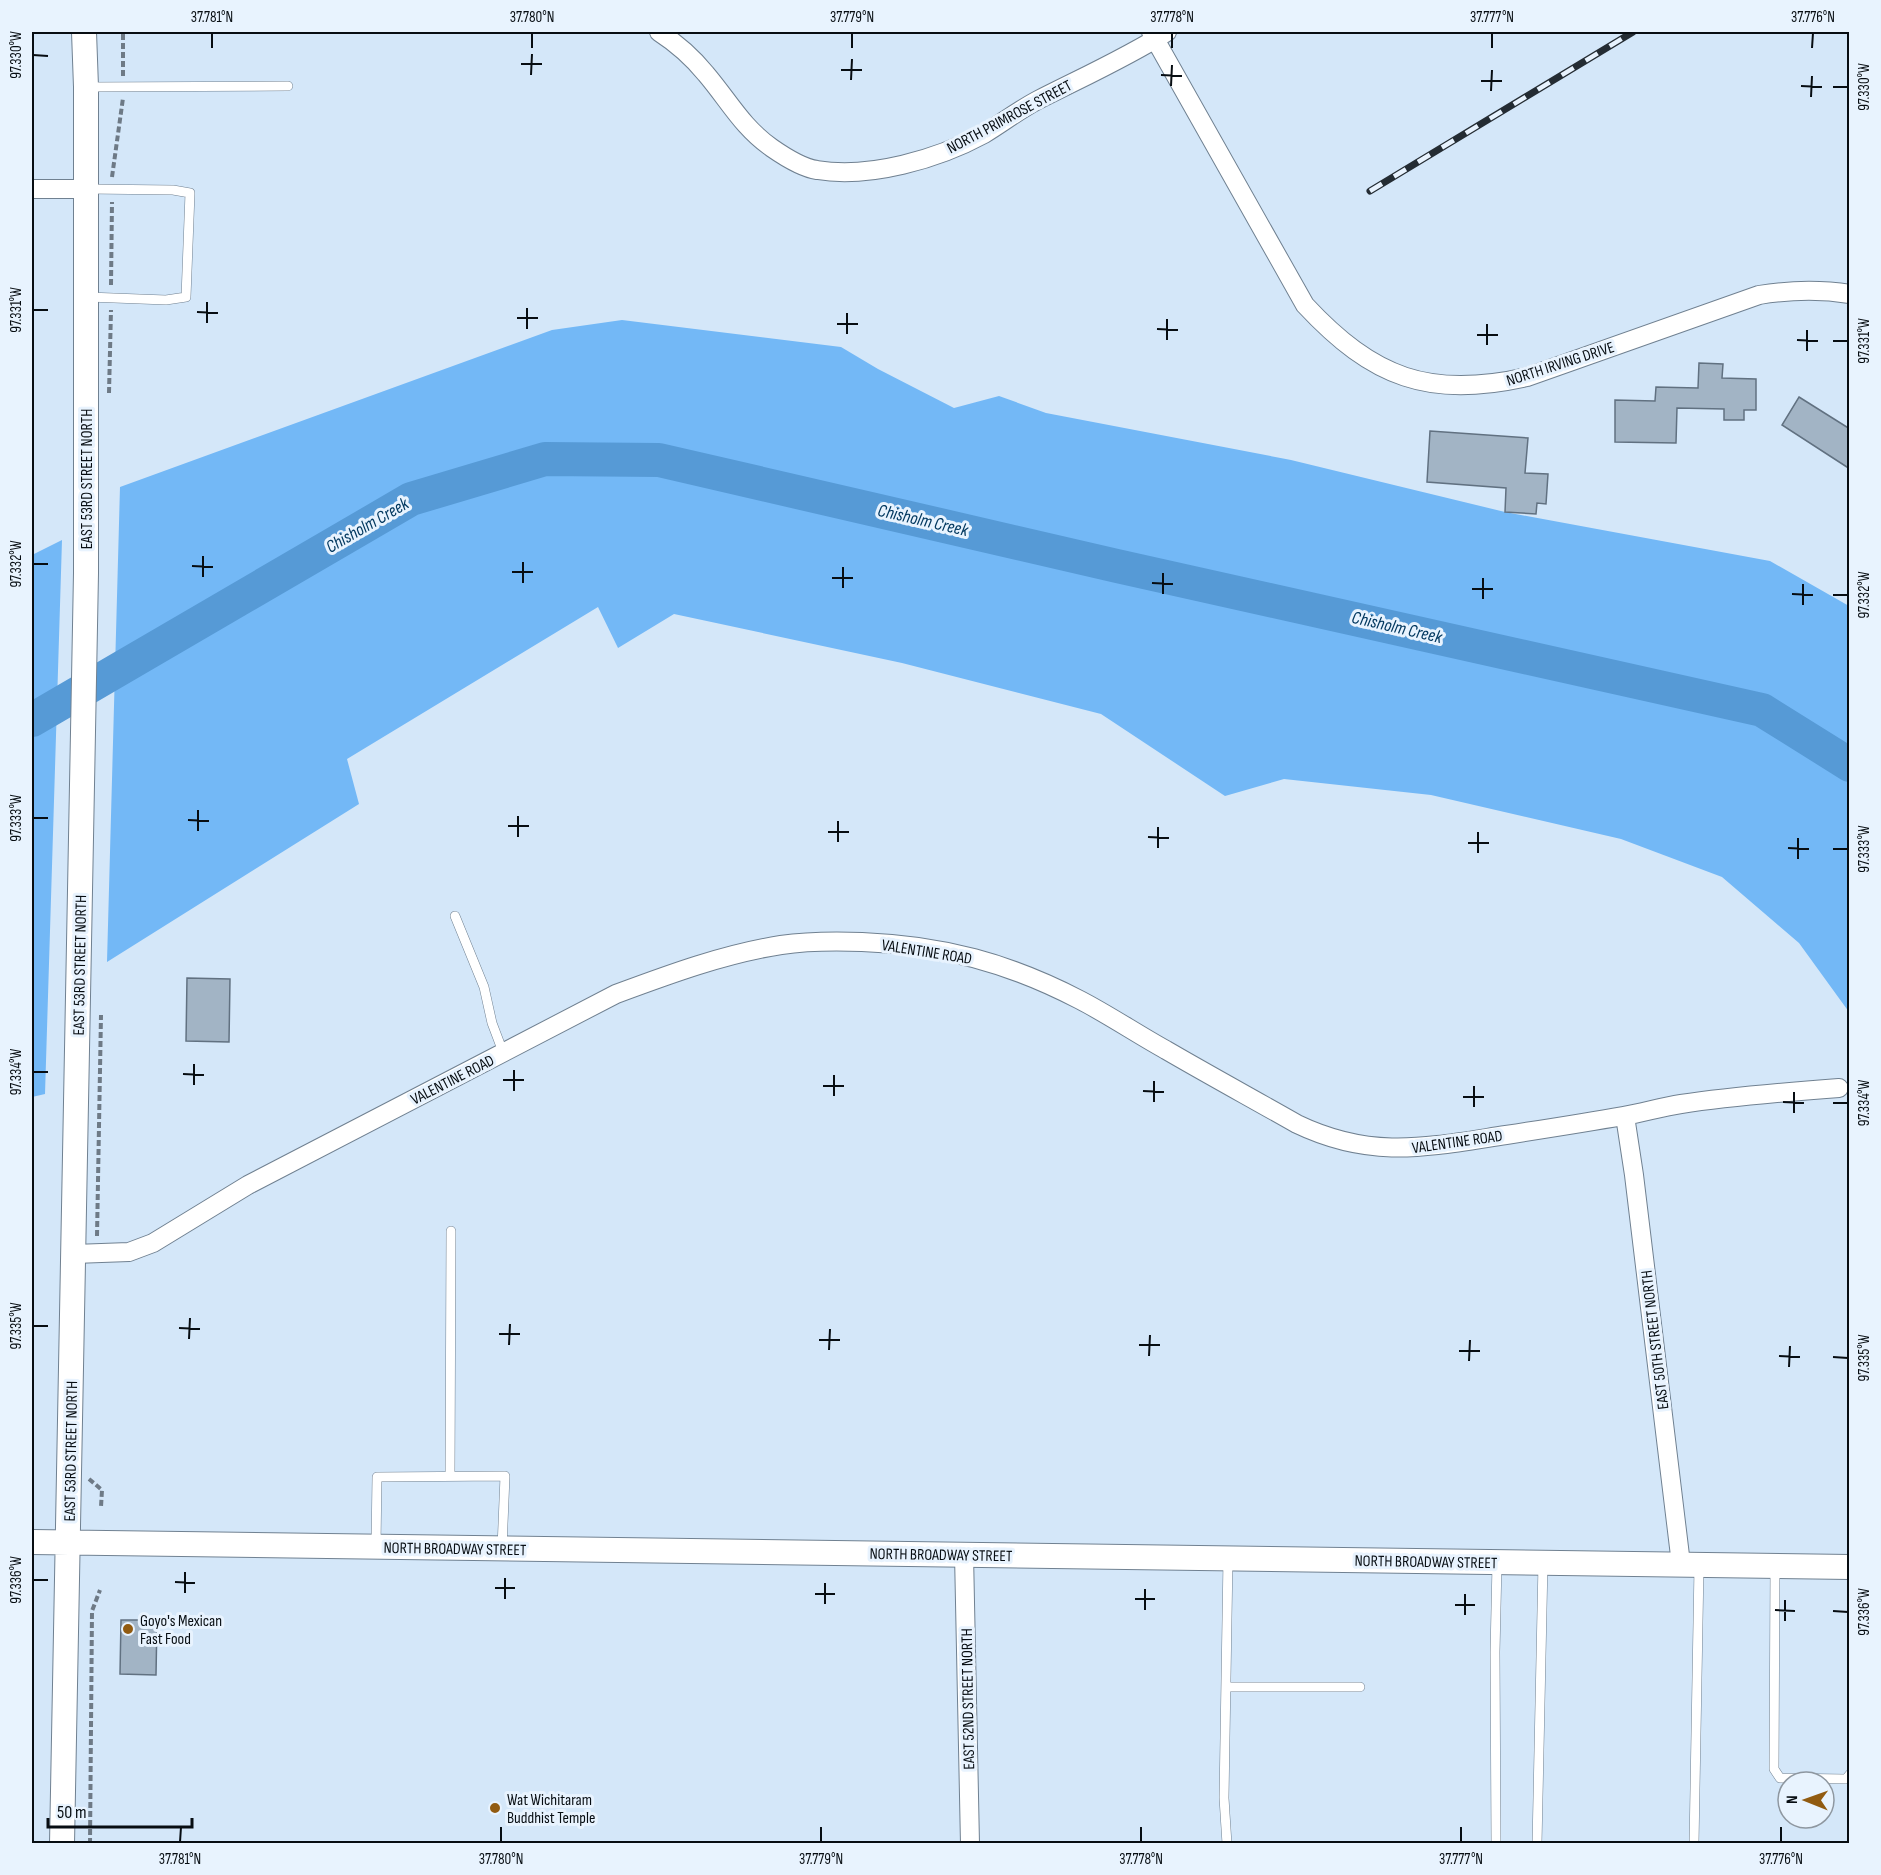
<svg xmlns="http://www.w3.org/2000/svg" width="1881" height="1875" viewBox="0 0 1881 1875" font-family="'Sofia Sans Condensed',sans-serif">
  <rect width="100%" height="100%" fill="#d4e7f9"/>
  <!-- green -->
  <path fill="#73b8f6" d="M622,320L841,347L878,369L954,408L999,396L1046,413L1291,460L1505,512L1770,561L1849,606V1012L1799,943L1722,877L1621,839L1431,795L1284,779L1225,796L1101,714L902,663L674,614L618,648L598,607L347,759L359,804L107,962L120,487L552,330Z
    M62,540L45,1094L32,1097V555Z"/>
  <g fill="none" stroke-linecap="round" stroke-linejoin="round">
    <!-- river -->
    <path stroke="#569ad6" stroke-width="34" d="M32,720L411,499L545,459L659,460L1117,566L1762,710L1850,765"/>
  </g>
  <!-- building -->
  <path fill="#a2b4c5" stroke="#617181" stroke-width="1.5" d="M1699,363L1723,364L1722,378L1756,379V410H1744V420H1724V409L1677,408L1676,443L1615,442V400L1655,401L1656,387L1698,388Z
    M1799,397L1850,429V469L1782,425Z
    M1430,431L1528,438L1525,473L1548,474L1546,504L1537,503L1536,514L1505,512L1506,488L1427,482Z
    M187,978L230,979L229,1042L186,1041Z
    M121,1620H157L156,1675L120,1674Z"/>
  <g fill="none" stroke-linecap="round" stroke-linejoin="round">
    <!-- service casing -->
    <g stroke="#708191" stroke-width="10">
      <path id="service" d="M86,87L288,86
        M88,189L173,190L190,193L186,297L166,300L88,297
        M455,916L484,987L492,1023L503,1052
        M450,1476L451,1231
        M376,1545L377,1477L505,1476L502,1548
        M1775,1566L1774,1769L1780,1778L1846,1779L1850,1774
        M1226,1687H1360
        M1227,1844L1224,1798L1228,1559
        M1496,1844L1495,1652L1497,1564
        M1537,1844L1543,1563
        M1694,1844L1699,1567"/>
    </g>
    <!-- minor casing -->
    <g stroke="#708191" stroke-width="20">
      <path id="minor" d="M659,32C676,43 693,58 706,74C729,101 742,127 772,148C785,157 802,168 817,170C869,179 938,159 984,134C1002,123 1019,110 1038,100C1081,78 1126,58 1167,32
        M1151,32L1305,305C1373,378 1429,399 1527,377L1759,295C1790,290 1818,289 1850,294
        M32,189H86
        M1625,1116L1634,1175L1681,1564
        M74,1254L129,1252L153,1243L248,1185L616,994C670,974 724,954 781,945C808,941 835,941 862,942C942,945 1009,963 1080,1000C1109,1015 1137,1034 1166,1050C1209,1075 1253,1099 1297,1124C1372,1160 1427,1147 1506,1135C1545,1129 1584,1123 1623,1116C1642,1113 1661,1107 1681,1104C1733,1096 1786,1092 1839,1088
        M964,1554L970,1844"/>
    </g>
    <!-- secondary casing -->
    <g stroke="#708191" stroke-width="26">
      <path id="secondary" d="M32,1542L1850,1567
        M62,1844L86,573V87L84,32"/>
    </g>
    <!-- path -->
    <path stroke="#6e7a86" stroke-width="4" stroke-dasharray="6 3" stroke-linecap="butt" d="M123,76V32
      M112,177L123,98
      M111,285L112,202
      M109,393L111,310
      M97,1236L101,1015
      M89,1479L102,1490L101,1507
      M90,1844L92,1611L100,1590"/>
    <!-- service -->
    <use href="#service" stroke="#fff" stroke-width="9"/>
    <!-- minor -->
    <use href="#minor" stroke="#fff" stroke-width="18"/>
    <!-- secondary -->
    <use href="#secondary" stroke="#fff" stroke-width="24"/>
    <!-- rail casing -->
    <g stroke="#242c33" stroke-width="7">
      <path id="rail" d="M1370,191L1633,32"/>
    </g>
    <!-- rail -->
    <use href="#rail" stroke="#e8f3fe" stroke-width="4.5" stroke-dasharray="14" stroke-linecap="butt"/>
  </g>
  <!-- ticks -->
  <path fill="none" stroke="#070d12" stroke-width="2" d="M212,48V33M532,48V33M852,48V33M1172,48V33M1492,48V33M1812,48L1813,33M33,55L48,56M521,64H542M841,70H862M531,75L532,54M1161,75L1182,76M851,80L852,59M1481,81H1502M1171,86L1172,65M1801,86L1822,87M1833,87H1848M1491,91L1492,70M1811,97L1812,76M33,310H48M197,312L218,313M517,318H538M207,323V302M837,324H858M527,329V308M1157,329L1178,330M847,334V313M1477,335H1498M1167,340V319M1797,340L1818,341M1833,341H1848M1487,345V324M1807,351V330M33,564H48M192,566L213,567M512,572H533M203,577V556M832,578H853M523,583V562M1152,583L1173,584M843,588V567M1472,589H1493M1163,594V573M1792,594L1813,595M1833,595H1848M1483,599V578M1803,605V584M33,818H48M188,820L209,821M508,826H529M198,831V810M828,832H849M518,837V816M1148,837L1169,838M838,842V821M1468,843H1489M1158,848V827M1788,848L1809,849M1833,849H1848M1478,853V832M1798,859V838M33,1072H48M183,1074L204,1075M503,1080H524M194,1085V1064M823,1086H844M514,1091V1070M1143,1091L1164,1092M834,1096V1075M1463,1097H1484M1154,1102V1081M1783,1102L1804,1103M1833,1103H1848M1474,1107V1086M1794,1113V1092M33,1326H48M179,1328L200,1329M499,1334H520M189,1339L190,1318M819,1340H840M509,1345L510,1324M1139,1345H1160M829,1350L830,1329M1459,1351H1480M1149,1356L1150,1335M1779,1356L1800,1357M1833,1357L1848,1358M1469,1361L1470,1340M1789,1367L1790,1346M33,1580H48M175,1582L195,1583M495,1588H515M185,1593V1572M815,1594H835M505,1599V1578M1135,1599H1155M825,1604V1583M1455,1605H1475M1145,1610V1589M1775,1610L1795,1611M1833,1611L1848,1612M1465,1615V1594M1785,1621V1600M180,1842L181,1827M501,1842V1827M821,1842V1827M1141,1842V1827M1461,1842V1827M1781,1842V1827"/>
  <!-- markers -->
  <g fill="#915b11" stroke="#e8f3fe" stroke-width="2">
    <circle cx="128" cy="1629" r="6"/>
    <circle cx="495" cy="1808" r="6"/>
  </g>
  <g text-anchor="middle" stroke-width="6" stroke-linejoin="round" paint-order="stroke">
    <!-- street labels -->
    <g font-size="16" fill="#070d12" stroke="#e8f3fe">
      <text transform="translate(1009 116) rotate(-28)" y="6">NORTH PRIMROSE STREET</text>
      <text transform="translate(1560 363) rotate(-18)" y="6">NORTH IRVING DRIVE</text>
      <text transform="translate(86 479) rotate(-90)" y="6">EAST 53RD STREET NORTH</text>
      <text transform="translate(927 951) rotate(9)" y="6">VALENTINE ROAD</text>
      <text transform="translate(79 965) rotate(-89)" y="6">EAST 53RD STREET NORTH</text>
      <text transform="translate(452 1079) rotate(-27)" y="6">VALENTINE ROAD</text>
      <text transform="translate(1457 1141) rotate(-8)" y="6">VALENTINE ROAD</text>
      <text transform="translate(1654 1340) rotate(-97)" y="6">EAST 50TH STREET NORTH</text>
      <text transform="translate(70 1451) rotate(-89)" y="6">EAST 53RD STREET NORTH</text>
      <text transform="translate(455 1548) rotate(1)" y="6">NORTH BROADWAY STREET</text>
      <text transform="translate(941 1554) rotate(1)" y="6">NORTH BROADWAY STREET</text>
      <text transform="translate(1426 1561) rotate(1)" y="6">NORTH BROADWAY STREET</text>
      <text transform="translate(967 1699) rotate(-91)" y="6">EAST 52ND STREET NORTH</text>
    </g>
    <!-- poi labels -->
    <g font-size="16" fill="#070d12" stroke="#e8f3fe" text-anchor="start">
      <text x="140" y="1626">Goyo's Mexican<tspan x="140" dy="18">Fast Food</tspan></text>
      <text x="507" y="1805">Wat Wichitaram<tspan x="507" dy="18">Buddhist Temple</tspan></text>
    </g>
    <!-- water labels -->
    <g font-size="18" font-style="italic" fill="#033960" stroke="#e8f3fe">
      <text transform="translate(923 520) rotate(13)" y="6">Chisholm Creek</text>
      <text transform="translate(367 525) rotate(-30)" y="6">Chisholm Creek</text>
      <text transform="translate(1397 627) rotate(13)" y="6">Chisholm Creek</text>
    </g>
  </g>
  <!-- border -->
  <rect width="1881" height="1875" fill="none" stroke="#e8f3fe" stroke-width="66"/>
  <!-- north arrow -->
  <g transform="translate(1806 1800) rotate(271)"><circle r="28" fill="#e8f3fe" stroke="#8e97a0" stroke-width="1.5"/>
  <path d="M0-4.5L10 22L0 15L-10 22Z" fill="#915b11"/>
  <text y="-9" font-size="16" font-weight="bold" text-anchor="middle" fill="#070d12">N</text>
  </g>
  <!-- scale -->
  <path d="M48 1818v9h144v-9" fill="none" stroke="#070d12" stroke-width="3"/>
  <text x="57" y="1818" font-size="18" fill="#070d12" stroke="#e8f3fe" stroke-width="4.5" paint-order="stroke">50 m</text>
  <rect x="33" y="33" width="1815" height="1809" fill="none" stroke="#070d12" stroke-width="2"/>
  <g font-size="15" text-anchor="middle" fill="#070d12">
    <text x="212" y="22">37.781°N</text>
    <text x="532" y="22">37.780°N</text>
    <text x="852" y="22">37.779°N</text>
    <text x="1172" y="22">37.778°N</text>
    <text x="1492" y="22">37.777°N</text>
    <text x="1813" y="22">37.776°N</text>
    <text transform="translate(16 55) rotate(-90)" y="5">97.330°W</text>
    <text transform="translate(1864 87) rotate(-90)" y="5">97.330°W</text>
    <text transform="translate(16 310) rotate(-90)" y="5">97.331°W</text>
    <text transform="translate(1864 341) rotate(-90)" y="5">97.331°W</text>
    <text transform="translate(16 564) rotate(-90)" y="5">97.332°W</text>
    <text transform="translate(1864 595) rotate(-90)" y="5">97.332°W</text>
    <text transform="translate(16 818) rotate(-90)" y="5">97.333°W</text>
    <text transform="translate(1864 849) rotate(-90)" y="5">97.333°W</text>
    <text transform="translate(16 1072) rotate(-90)" y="5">97.334°W</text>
    <text transform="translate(1864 1103) rotate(-90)" y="5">97.334°W</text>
    <text transform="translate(16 1326) rotate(-90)" y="5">97.335°W</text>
    <text transform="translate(1864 1358) rotate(-90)" y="5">97.335°W</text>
    <text transform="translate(16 1580) rotate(-90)" y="5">97.336°W</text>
    <text transform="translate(1864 1612) rotate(-90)" y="5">97.336°W</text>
    <text x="180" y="1864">37.781°N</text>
    <text x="501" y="1864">37.780°N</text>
    <text x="821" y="1864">37.779°N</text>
    <text x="1141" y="1864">37.778°N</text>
    <text x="1461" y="1864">37.777°N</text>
    <text x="1781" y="1864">37.776°N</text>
  </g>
</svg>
